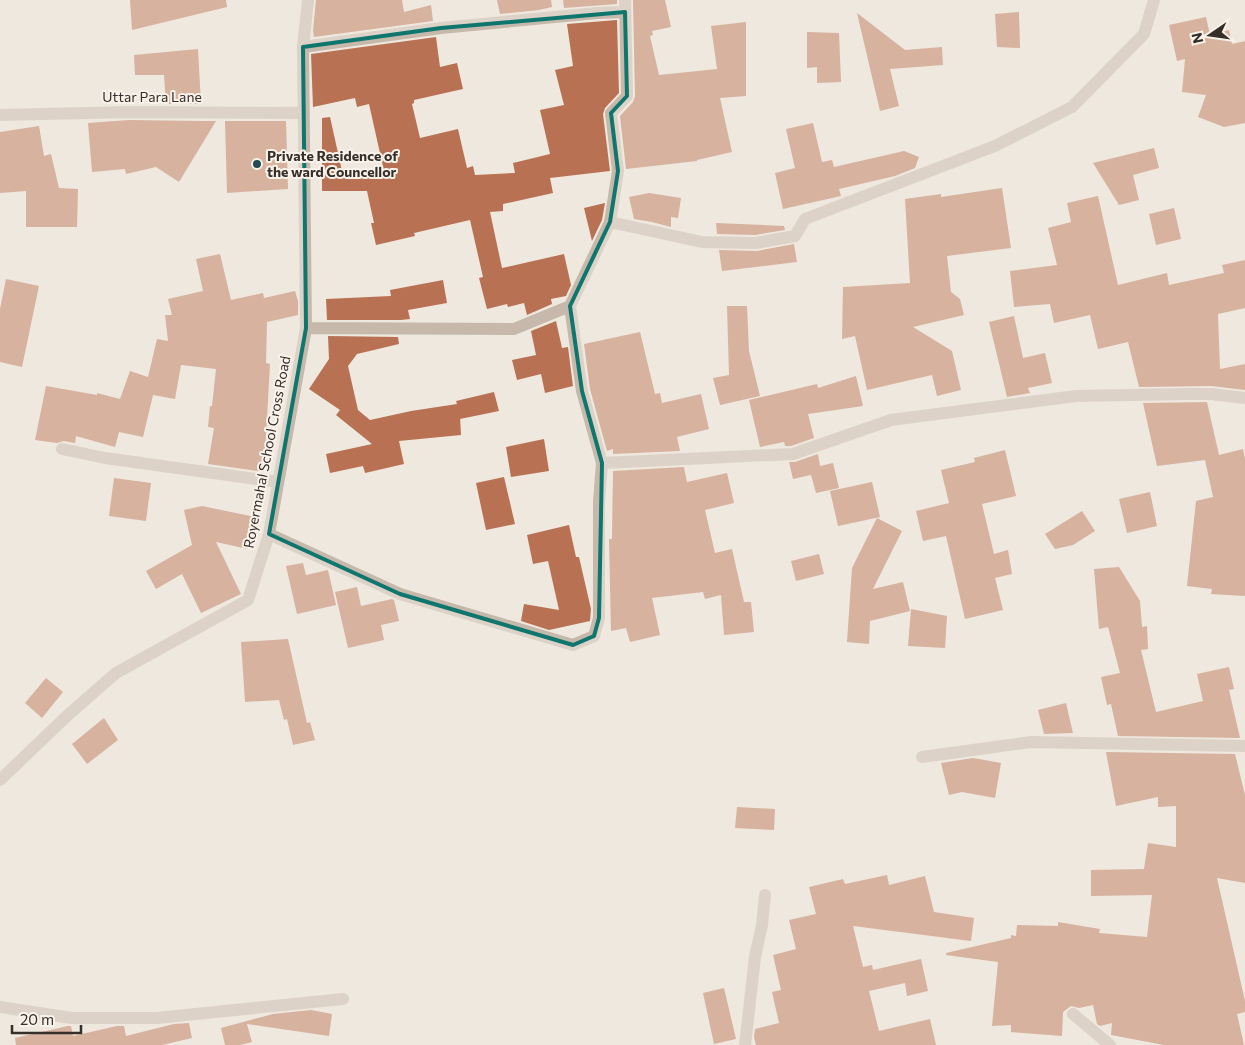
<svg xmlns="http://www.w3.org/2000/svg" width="1245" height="1045" viewBox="0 0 1245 1045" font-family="Commissioner,sans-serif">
  <rect width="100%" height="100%" fill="#efe8de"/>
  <!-- building -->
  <path fill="#b87253" d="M130,0H226L227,7L132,30Z
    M316,0H402L404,12L431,5L433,21L314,37L313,31Z
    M497,0H551L552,7L539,10L500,14Z
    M563,0H617V4L564,8Z
    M633,0H665L671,27L652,31L653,35L650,36L659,75L717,69L711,26L746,22V96L720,98L732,152L697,160V161L626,169L620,116L633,102L635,96Z
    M1019,12L1020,48L997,47L995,14Z
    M857,13L905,50L942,47L943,65L890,69L899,106L880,111Z
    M1206,17L1210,35L1229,30L1232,44L1245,41V123L1224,127L1198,117L1206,95L1182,92L1185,59L1177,61L1169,25Z
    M617,20L619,93L605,108L603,114L610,171L550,178L553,193L503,204V211L490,212L502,268L564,254L571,285L566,296L551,299L552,304L527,315L524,303L508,307L507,304L487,309L479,278L483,277L470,220L414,233L415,236L376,245L371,223H374L367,191H322V118L330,117L342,171H384L369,104L357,107L355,98L313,107L311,54L436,37L440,67L457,63L463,89L414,100V103L412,104L420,138L458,129L467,168L473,166L475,175L515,173L513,163L550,154L540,110L564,105L555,70L573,66L567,24Z
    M807,32L839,33L841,82L817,83V67L807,68Z
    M198,49L201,104H166L164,75H135L134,55Z
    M129,120L201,121H216L179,182L156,167L126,174L125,169L92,172L88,123Z
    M225,121H286L288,189L227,193Z
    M813,123L822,162L832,160L834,167L904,151L919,157L915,168L895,176L839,189L841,196L783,209L775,173L795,168L786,129Z
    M39,126L44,156L51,154L59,188L78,189L77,227H26V191L0,193V132Z
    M1154,148L1159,168L1133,175L1139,200L1119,205L1093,163Z
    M1002,188L1011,248L947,256L951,292L960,299L964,315L913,327L952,351L961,390L937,396L932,375L867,390L855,336L842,339L843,287L910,283L905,199L941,194V197Z
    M649,193L681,198L678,218L671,217V227L652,222L634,219L629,197Z
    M1098,196L1118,285L1167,273L1169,285L1224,273L1222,265L1245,260V308L1218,314L1220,369L1245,364V390L1211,386L1139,387L1128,342L1098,349L1090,315L1054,323L1050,304L1014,307L1010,271L1057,265L1048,228L1071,222L1067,203Z
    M605,203L602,220L592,241L584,208Z
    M1174,208L1181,239L1156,245L1149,214Z
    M716,223L784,226L785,230L755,235L717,234Z
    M794,244L797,262L722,271L719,250L757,251Z
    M220,254L231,300L263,293L264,298L295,291L298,301V315L267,322L266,363L270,364L264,472L208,464L214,428L208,427L210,406H212L216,369L181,365L175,399L153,395L143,437L119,432L115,447L76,436L75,443L64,441L57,443L35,440L46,386L97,395V393L120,399L130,371L148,377L157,339L168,341L165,315H172L168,299L203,291L196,259Z
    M6,279L39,286L22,367L0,362V309Z
    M443,280L447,303L408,310L410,319L401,320H327L326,299L391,296L390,290Z
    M727,306H747L749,351L760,396L720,405L713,378L729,375Z
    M1014,316L1023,358L1045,353L1052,383L1028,388L1030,393L1007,397L989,322Z
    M556,321L562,348L568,347L573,386L545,393L541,374L517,380L512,360L536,355L531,331Z
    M640,332L655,394L660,393L662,403L701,394L709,429L677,437L680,451L613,454V449L607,451L590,389L584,344Z
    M328,336L398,337L399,344L357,354L348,366L358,410L370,420L411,411L457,404L456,401L494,392L499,411L460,419V416L461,435L399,441L404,464L365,473L363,466L330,473L326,454L372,444L336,415L340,410L309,389L329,359Z
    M856,376L863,406L808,414L814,438L791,446H785L784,442L760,447L749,400L817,384L818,388Z
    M1207,402L1219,455L1243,449L1245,459V596L1211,594L1212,589L1187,586L1196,501L1213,497L1205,460L1157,466L1143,403Z
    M544,439L549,471L511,477L506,447Z
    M1005,450L1016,496L982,504L994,554L1008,550L1012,574L995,578L1003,610L965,619L946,536L923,541L916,511L949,503L941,470L975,462L974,458Z
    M818,454L820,466L833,463L839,488L816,493L811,475L793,479L789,462H795Z
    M684,467L687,482L727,473L734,503L705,510L715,553L732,549L744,602H751L754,632L724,635L721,595L705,599L703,592L652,598L660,635L630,642L626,628L611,631L609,539H612L613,471Z
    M504,477L515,524L486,530L476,483Z
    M114,478L151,483L146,521L109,516Z
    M872,482L880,517L838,526L830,491Z
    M1150,492L1157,526L1127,533L1119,499Z
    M202,506L255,517L248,549L216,542L241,594L201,613L182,574L156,589L146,571L192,545L184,510Z
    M1082,511L1095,531L1073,545L1055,549L1045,534Z
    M877,518L902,531L873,589L903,582L910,611L870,621L869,644L847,642L852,568Z
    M569,525L576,557H579L591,609L590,621L549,630L521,621L524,604L559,610L548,561L533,564L527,535Z
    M819,554L824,574L796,581L791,561Z
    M303,563L306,575L328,570L336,605L297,614L286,566Z
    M1119,567L1140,601L1142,627L1147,626L1148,649L1141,650L1156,712L1203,701L1197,674L1229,667L1234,689L1229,690L1240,738L1118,736L1111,704L1107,705L1101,677L1120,673L1108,627L1099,629L1094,569Z
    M357,587L361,606L392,599L394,600L399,621L381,625L384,640L348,648L335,592Z
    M911,609L947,616L945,648L908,646Z
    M288,639L307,723L310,722L315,740L293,745L287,719L284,720L279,700L245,702L241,642Z
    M46,678L63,692L42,718L25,703Z
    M1066,703L1073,733L1044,734L1038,710Z
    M104,718L118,740L87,764L72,744Z
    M1106,752L1235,754L1245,795V883L1217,878L1245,1001V1012L1237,1014L1244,1045H1164L1111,1035L1112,1023L1100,1026L1097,1024L1093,1005L1079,1008L1071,1006L1063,1012L1062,1036L1011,1032V1025L992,1026L998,962L946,955V953L1011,938V935L1016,936L1017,925L1058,926V922L1100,929L1099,933L1147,937L1152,895L1091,896V870L1144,869L1148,843L1176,847V806L1158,807V797L1116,806Z
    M973,758L1001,763L995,798L962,792L949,795L941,763Z
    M737,807L775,809L774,830L735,828Z
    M887,875L889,885L925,876L934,912L974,918L971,941L853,926L863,967L872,965L873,970L921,959L928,991L907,996L905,983L869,991L879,1031L930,1019L936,1045H756L754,1037L755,1029L779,1023L772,992L781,990L773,955L796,949L789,920L816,914L809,887L843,879L845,884Z
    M724,988L736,1039L714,1044L703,993Z
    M311,1010L332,1014L329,1036L247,1024L252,1042L240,1045H225L221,1028L273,1014Z
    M189,1023L192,1038L162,1045H16L15,1038L68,1026H71L73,1036L117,1026H124L126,1036L174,1024Z"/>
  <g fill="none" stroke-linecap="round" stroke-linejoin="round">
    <!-- street -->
    <path stroke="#c6b9ab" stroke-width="12" d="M303,47L441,28L597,13L625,12
      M0,115L129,112L304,113
      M610,222L702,242L756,243L795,236L805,219L995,146L1072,107L1144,34L1154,0
      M570,306L610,222L618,171L611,113L627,96L625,0
      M306,328L514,329L570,306L582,391L602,463L793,454L891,420L1076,396L1184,394H1211L1245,398
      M62,449L105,458L278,482
      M269,534L400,594L573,645L594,636L599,618V502L602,463
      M922,757L1031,742L1245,746
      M0,780L69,714L116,673L248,600L269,534L306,328L303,47L308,0
      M0,1007L72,1018H157L343,999
      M1073,1014L1110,1045
      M745,1045L755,957L762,925L765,895"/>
  </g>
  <!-- marked area -->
  <path d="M0 0H1245V1045H0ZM625,12L627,96L611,113L618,171L610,222L570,306L582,391L602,463L599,618L594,636L573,645L400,594L269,534L306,328L303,47L441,28Z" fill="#efe8de" fill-opacity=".55" fill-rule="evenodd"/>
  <path fill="none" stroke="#0f766e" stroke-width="4" stroke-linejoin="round" d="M625,12L627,96L611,113L618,171L610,222L570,306L582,391L602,463L599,618L594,636L573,645L400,594L269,534L306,328L303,47L441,28Z"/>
  <!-- markers -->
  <circle fill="#234c52" stroke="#f8f2ea" stroke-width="2" cx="257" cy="164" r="5"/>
  <g text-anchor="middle" stroke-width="4" stroke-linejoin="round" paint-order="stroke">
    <!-- street labels -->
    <g font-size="14" fill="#352e29" stroke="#f8f2ea">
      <text x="152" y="102">Uttar Para Lane</text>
      <text transform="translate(267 452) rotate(-79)" y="5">Royermahal School Cross Road</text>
    </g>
    <!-- poi labels -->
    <g font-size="14" font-weight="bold" fill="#352e29" stroke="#f8f2ea" text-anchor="start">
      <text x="267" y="161">Private Residence of<tspan x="267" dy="16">the ward Councellor</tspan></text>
    </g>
  </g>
  <!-- north arrow -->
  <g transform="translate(1210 35) rotate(257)" stroke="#f8f2ea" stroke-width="4" paint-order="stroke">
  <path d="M0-4L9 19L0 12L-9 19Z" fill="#352e29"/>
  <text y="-8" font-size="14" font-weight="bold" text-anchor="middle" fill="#352e29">N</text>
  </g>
  <!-- scale -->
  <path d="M12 1025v8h69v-8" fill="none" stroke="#352e29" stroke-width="2.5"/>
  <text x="20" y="1025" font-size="15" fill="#352e29" stroke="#f8f2ea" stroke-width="4" paint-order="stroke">20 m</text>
</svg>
